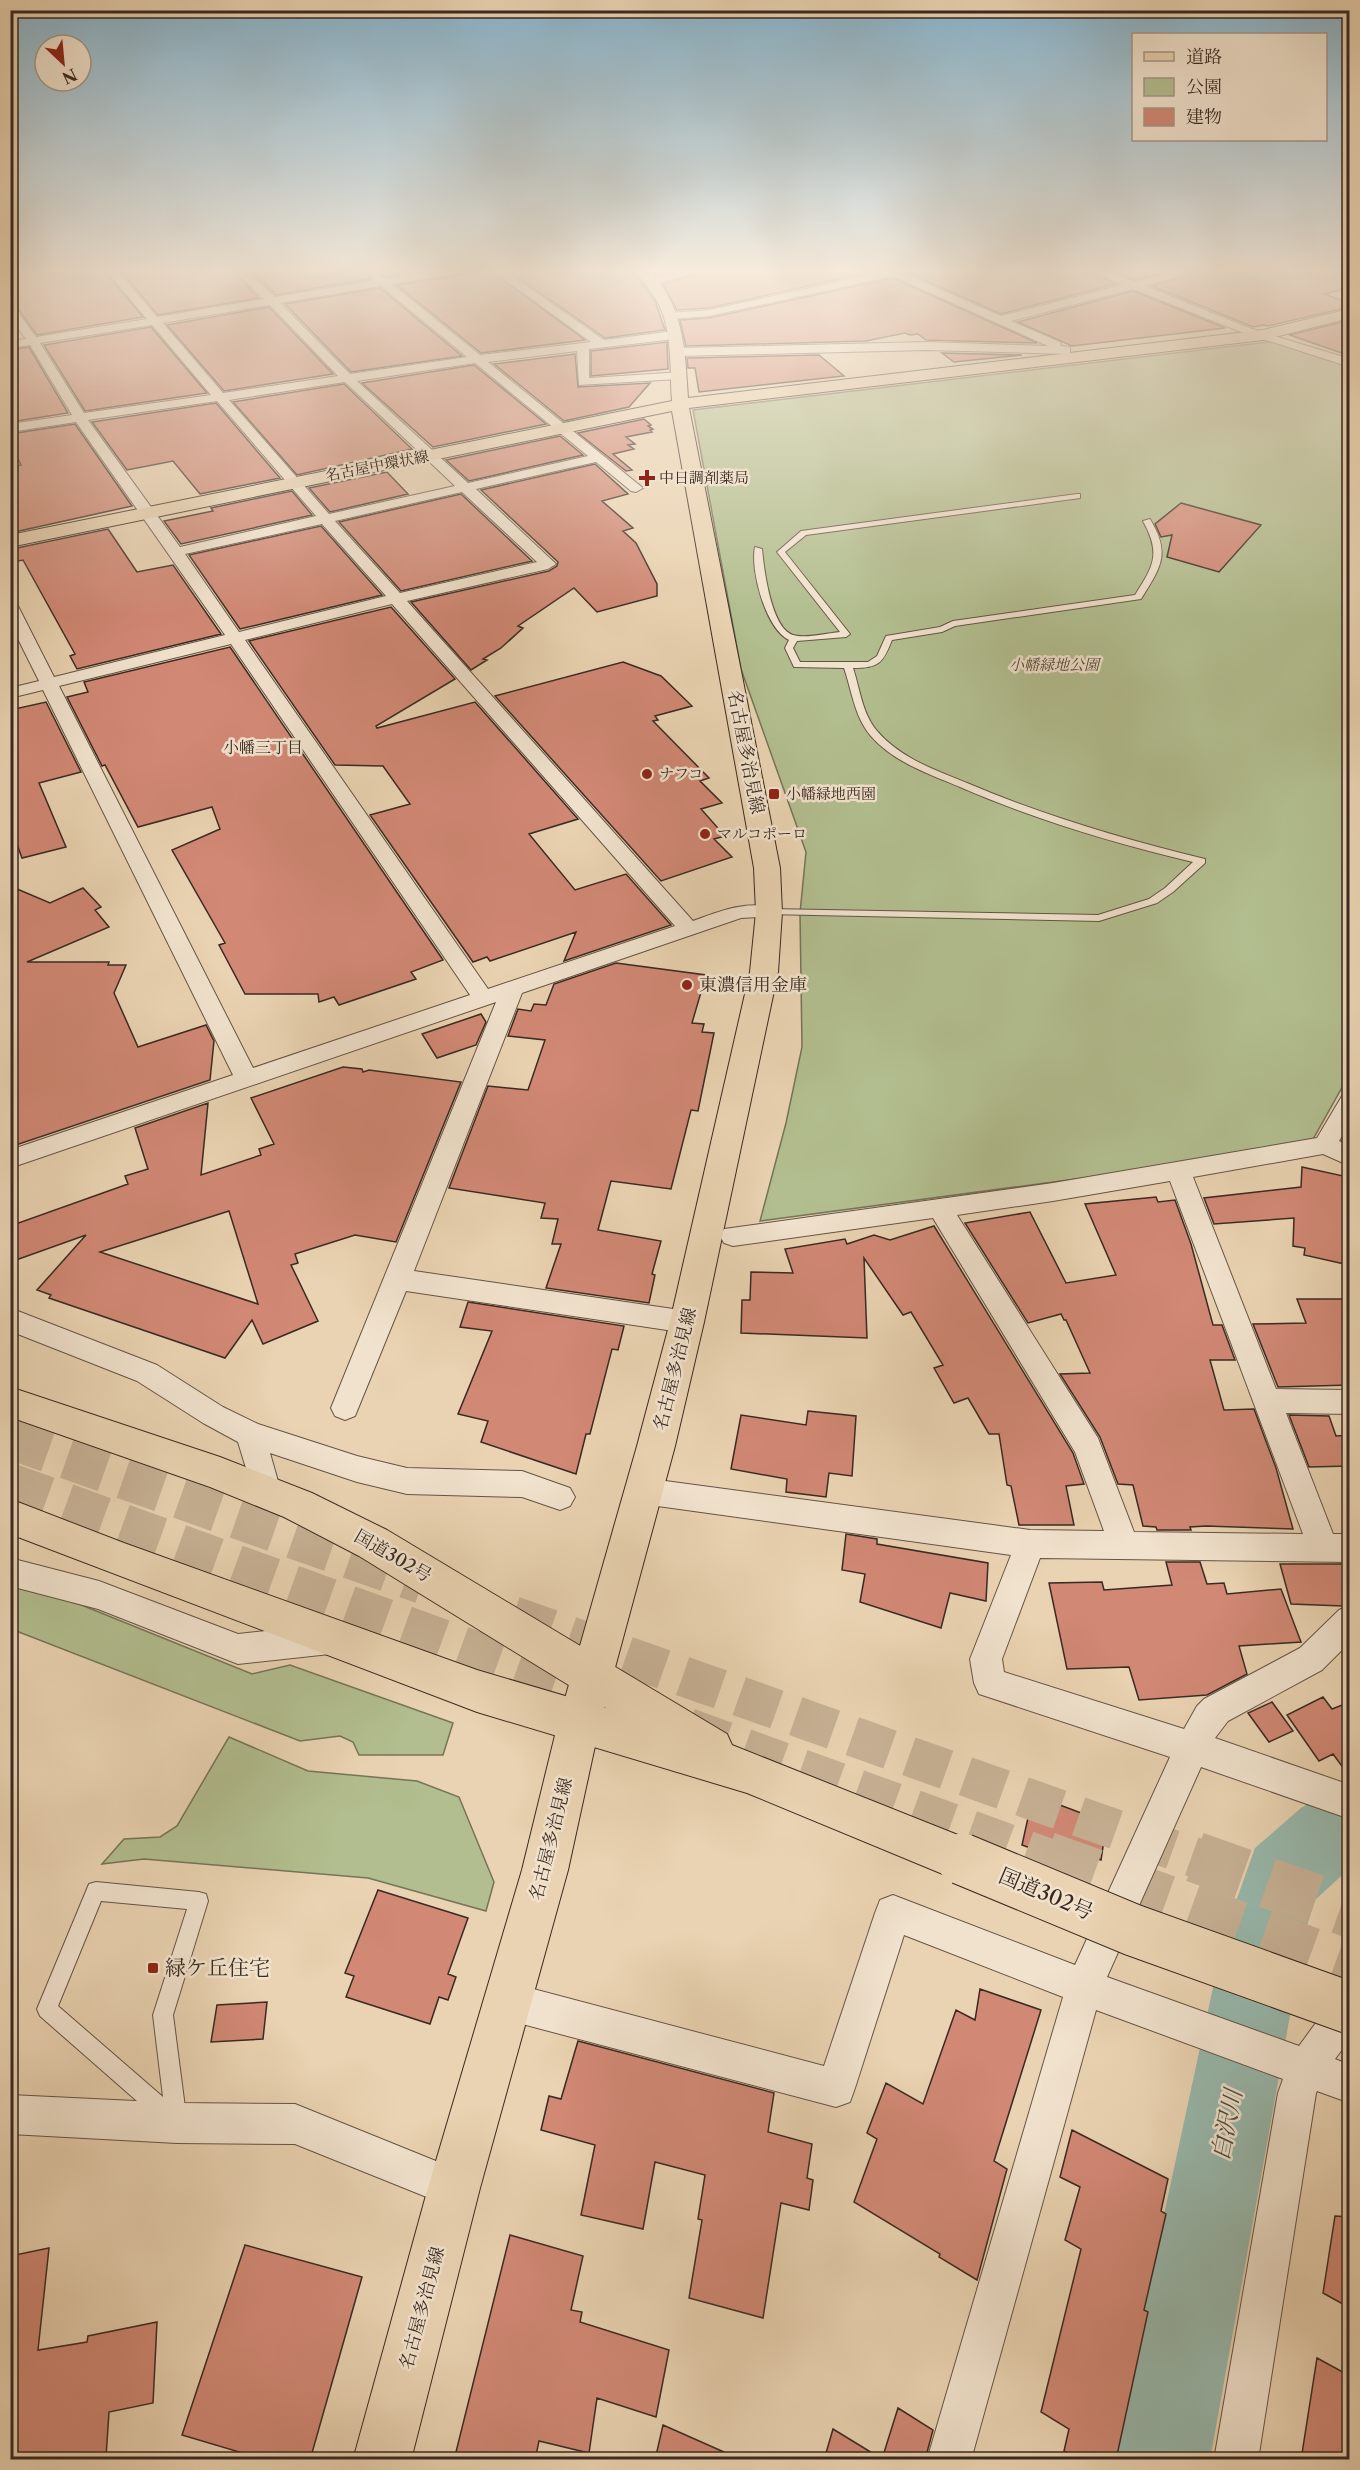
<svg xmlns="http://www.w3.org/2000/svg" width="1360" height="2470" viewBox="0 0 1360 2470" font-family="'Libre Caslon Text','Noto Serif JP',serif">
  <rect width="100%" height="100%" fill="#ead3b2"/>
  <filter id="stains"><feTurbulence type="fractalNoise" baseFrequency=".00333" numOctaves="4"/><feColorMatrix values="0 0 0 0 .2 0 0 0 0 .09 0 0 0 0 .02 0 0 0 .5 -.17"/></filter>
  <radialGradient id="worn" r=".72"><stop offset=".6" stop-color="#630" stop-opacity="0"/><stop offset="1" stop-color="#630" stop-opacity=".3"/></radialGradient>
  <!-- green -->
  <path fill="#b2be8f" stroke="#767458" stroke-width="1.5" d="M1276,341L1349,366V1075L1308,1148L760,1221L786,1123L802,1047L800,913L806,852L741,669L693,410Z
    M10,1586L74,1602L252,1674L290,1665L453,1723L443,1755H359L353,1742L340,1736L300,1741L11,1629Z
    M229,1737L308,1771L417,1781L459,1797L494,1882L486,1911L368,1878L144,1859L102,1864L124,1839L160,1837L177,1826Z"/>
  <g fill="none" stroke-linecap="round" stroke-linejoin="round">
    <!-- river -->
    <path fill="#98b8ac" fill-rule="evenodd" d="M1350,1784V1868L1315,1900L1305,1932L1210,2460H1111L1225,1932L1255,1848L1301,1808L1323,1795Z"/>
  </g>
  <!-- building -->
  <path fill="#d18875" stroke="#392a21" stroke-width="1.5" fill-rule="evenodd" d="M10,269H103L143,317L37,335L16,306L10,304Z
    M119,269H230L259,298L158,315Z
    M248,269H429L385,277L374,271L368,276L370,279L276,295Z
    M472,269H488L585,340L481,353L397,285L465,274Z
    M506,269H631L655,301L665,330L605,338Z
    M716,269H884L709,308L677,310L663,284Z
    M920,269H1085L1116,284L1001,314L911,274Z
    M1109,269H1177L1135,280Z
    M1208,269H1350V288L1324,294L1350,303V307L1268,326L1263,325L1253,327L1152,286Z
    M893,278L1037,343L926,340L918,334L910,335L905,333L866,341L686,346L680,320L709,318Z
    M380,288L462,356L351,372L285,304Z
    M1133,291L1225,328L1072,346L1018,322Z
    M269,307L333,374L224,391L167,325Z
    M1350,320V356L1290,335Z
    M151,327L207,393L85,411L44,345Z
    M667,342L668,369L591,376V351Z
    M29,347L68,413L10,422V350Z
    M942,353L1022,355L954,362Z
    M575,354L578,387L650,383L629,407L564,421L494,364Z
    M819,355L844,376L699,392L695,368H688L687,358Z
    M474,365L546,424L433,447L362,383Z
    M344,384L412,449L297,475L233,402Z
    M216,403L280,478L200,494L173,461L127,470L92,422Z
    M644,419L651,425L648,426L653,429L650,430L652,432L626,437L635,444L628,445L634,449L613,454L632,470L626,471L578,433Z
    M75,424L132,506L10,533V467L21,465L10,444V434Z
    M560,436L583,455L469,481L446,460Z
    M595,464L628,494L602,501L633,528L623,531L636,543L657,584V596L597,612L574,588L518,626L523,628L501,648L483,659L487,660L471,670L411,602L549,571L557,566L558,562L481,490Z
    M387,472L408,494L330,512L309,488Z
    M292,491L312,515L181,544L164,521L213,511L211,508Z
    M461,494L532,561L401,591L339,522Z
    M1181,503L1261,525L1219,572L1167,557L1172,535L1161,537L1155,524Z
    M321,526L382,595L240,629L189,555Z
    M108,529L137,572L173,565L221,634L77,669L70,656L75,654L23,560L18,561L12,549Z
    M391,607L455,679L376,726L377,728L475,702L578,819L529,834L575,890L626,874L671,925L564,961L576,932L490,961L487,957L473,962L370,815L410,804L383,766L335,765L249,641Z
    M230,647L443,960L411,972L416,979L339,1005L334,997L319,1002L318,994H245L219,945L225,943L172,850L220,829L212,807L138,827L105,765L102,766L67,697L88,692L84,682Z
    M623,662L661,676L692,706L655,716L658,720L653,721L709,778L700,781L722,803L701,809L725,836L714,839L732,857L661,881L495,696Z
    M46,702L81,772L39,783L66,847L22,858L10,825V710Z
    M10,886L50,903L83,888L101,907L95,910L109,927L27,962H109L108,965H126L114,993L138,1047L206,1025L214,1041L210,1080L10,1147Z
    M616,963L706,975L692,1023L704,1024L702,1032L714,1033L698,1111L691,1110L671,1189L611,1181L598,1230L661,1241L652,1274L655,1275L649,1303L546,1288L561,1244H552L558,1219L541,1218L545,1203L449,1188L488,1086L528,1090L545,1040L508,1036L518,1009L531,1011L534,1004L546,1005L554,984Z
    M481,1014L486,1022L476,1045L437,1058L422,1034Z
    M343,1067L362,1069L363,1072L369,1070L461,1082L396,1242L355,1235L295,1254L298,1263L291,1265L318,1321L263,1344L252,1320L225,1358L49,1298L51,1295L37,1290L86,1235L16,1260L10,1242V1226L128,1184L125,1176L148,1169L135,1128L208,1103L201,1175L261,1155L259,1149L274,1144L251,1098ZM229,1211L258,1304L100,1252L157,1234Z
    M1302,1167L1348,1177L1349,1265L1304,1255L1305,1248L1293,1246L1294,1218L1214,1224L1204,1198L1301,1187Z
    M1156,1197L1158,1202L1175,1200L1191,1244L1213,1325H1222L1235,1360H1210L1224,1410L1254,1409L1276,1468L1293,1529L1206,1526L1190,1527L1191,1530H1157L1156,1527L1143,1526L1133,1485L1118,1484L1100,1437L1060,1374L1090,1373L1066,1320H1064L1061,1314L1028,1323L965,1223L1030,1212L1066,1283L1116,1275L1085,1204Z
    M934,1226L1073,1453L1084,1484L1066,1486L1074,1525H1019L1011,1486L1007,1485L999,1434H989L968,1398L954,1403L934,1368L943,1365L911,1312L903,1315L864,1258L867,1338L741,1333L742,1300H750L751,1272L793,1273L785,1249L845,1239L847,1244L874,1235L890,1240Z
    M1297,1299H1350V1385L1278,1387L1253,1324L1306,1323Z
    M468,1302L624,1326L618,1350L612,1349L590,1434H586L576,1474L481,1442L488,1421L458,1414L492,1331L460,1327Z
    M808,1411L856,1416L852,1476L829,1473L826,1497L786,1492L787,1479L731,1469L741,1415L806,1425Z
    M1289,1415L1329,1416L1336,1436L1350,1435V1466L1309,1467Z
    M846,1534L877,1539V1544L988,1563L986,1601L950,1593L941,1628L860,1602L865,1574L842,1570Z
    M1166,1562H1200L1207,1584L1224,1583L1227,1594L1281,1589L1301,1642L1239,1646L1247,1674L1207,1695L1139,1700L1129,1667L1067,1669L1049,1583L1102,1582L1104,1590L1172,1585Z
    M1280,1564H1343L1350,1585V1603L1343,1606L1291,1604Z
    M1323,1697L1332,1709L1350,1702V1777L1333,1754L1319,1761L1287,1715Z
    M1272,1702L1293,1731L1269,1742L1248,1713Z
    M1033,1795L1100,1820L1099,1831L1105,1834L1101,1860L1092,1857L1090,1870L1022,1845Z
    M378,1890L468,1918L448,1974L456,1977L448,2000L439,1997L430,2024L346,1997L354,1976L345,1973Z
    M980,1989L1041,2010L994,2161L1007,2169L977,2280L939,2257L940,2254L854,2202L877,2139L867,2133L886,2083L923,2104L956,2010L975,2020Z
    M267,2002L263,2039L211,2042L217,2005Z
    M578,2041L774,2093L768,2132L812,2144L807,2178L813,2180L809,2210L781,2203L763,2318L689,2298L702,2220L698,2219L705,2175L655,2162L643,2229L581,2215L595,2145L541,2130L549,2096L561,2099Z
    M1072,2130L1168,2179L1161,2211L1166,2214L1144,2310L1148,2312L1116,2460H1079L1064,2451L1069,2429L1041,2412L1081,2249L1065,2240L1080,2187L1060,2177Z
    M1335,2216L1350,2217V2308L1323,2293Z
    M510,2235L583,2256L571,2310L582,2312L580,2322L669,2350L656,2417L597,2398L589,2453L539,2441L535,2460H454Z
    M245,2245L362,2277L310,2460H266L182,2435Z
    M49,2248L38,2350L87,2342L88,2336L157,2322L153,2403L109,2412L106,2457L95,2460H10V2256Z
    M1317,2358L1350,2376V2460H1301Z
    M898,2408L933,2430L925,2460H824L833,2429L882,2459Z
    M663,2425L742,2460H655Z"/>
  <g fill="none" stroke-linecap="round" stroke-linejoin="round">
    <!-- highway-tunnel-far1 -->
    <path stroke="#c7b195" stroke-width="40" stroke-dasharray="40 20" stroke-linecap="butt" d="M10,1439L422,1584
      M10,1483L611,1700
      M513,1616L1199,1859
      M688,1728L1050,1859"/>
    <!-- highway-tunnel -->
    <path stroke="#c7b195" stroke-width="51" stroke-dasharray="51 26" stroke-linecap="butt" d="M1046,1857L1350,1967
      M1195,1857L1350,1912"/>
    <!-- lane casing -->
    <g stroke="#655445" stroke-width="2">
      <path id="lane" d="M1077,494H1080V498L806,535L785,552L850,634L846,637L797,641L793,648L800,662H868L877,656L886,636L940,627L953,621L1135,595C1154,565 1161,554 1143,521L1150,519C1171,554 1161,567 1141,599L955,626L942,632L892,640C883,663 879,668 853,668C860,689 862,713 877,731C900,758 935,770 967,783C1044,816 1123,839 1205,859V863L1173,892L1157,903L1099,921L765,914L764,912L769,909L1098,915L1149,899L1165,888L1193,862C1113,843 1036,820 960,787C929,774 893,762 870,735C854,715 852,691 844,668L794,667L785,648L789,640C766,629 750,571 755,547L762,549C764,569 771,628 793,635C805,639 827,633 840,632L777,552L801,531Z
        M96,1882L199,1892L206,1894L208,1901L173,2015L187,2123L184,2130L177,2133L170,2130L40,2016L37,2009L89,1884ZM101,1901L187,1909L153,2015L163,2097L58,2006Z"/>
    </g>
    <!-- street casing -->
    <g stroke="#655445" stroke-width="2">
      <path id="street" d="M105,269H116L157,317L264,299L232,269H244L275,297L374,281L370,276L375,273L385,279L444,269H470L465,272L392,284L480,355L591,342L490,269H502L604,340L674,331L680,335L674,339L589,349V378L682,372L684,375L682,378L678,379L579,385L577,351L488,362L643,488L636,492L631,491L596,462L476,489L556,564L548,569L407,601L693,921C720,911 747,900 776,908L779,912L776,916L741,918L522,993L414,1271L687,1311L696,1314L700,1322L696,1330L687,1333L406,1291L355,1416L345,1420L335,1416L331,1408L496,1002L10,1168V1150L233,1075L43,690L10,698V688L39,681L10,623V601L18,606L54,677L225,635L76,422L10,432V424L72,415L30,345L10,348V341L26,339L10,318V306L14,307L36,337L147,319ZM381,286L467,357L350,374L280,303ZM270,305L338,376L223,393L163,323ZM152,325L211,395L84,413L40,343ZM475,363L588,456L468,483L357,381ZM345,382L455,486L329,514L229,400ZM217,401L316,516L180,547L88,420ZM462,492L537,562L400,593L335,521ZM322,524L386,596L239,632L185,554ZM392,604L675,926L488,989L245,640ZM231,644L470,995L253,1068L59,686Z
        M693,269H714L652,284L647,281L648,279Z
        M886,269H918L905,274L1001,316L1123,285L1087,269H1102L1135,282L1187,269H1206L1145,286L1249,328L1350,359V367L1241,332L1133,289L1011,321L1060,342L1061,346L1070,347V353L1066,354L927,350L677,356L671,352L677,348L927,342L1048,346L893,276L709,316L670,319L664,316L670,313L709,310L885,272Z
        M1350,1094V1123L1339,1141L1350,1146V1166L1323,1154L1193,1177L1276,1389L1350,1390V1414L1286,1413L1333,1534H1350V1562L1040,1558L1002,1659L1004,1672L1184,1729L1197,1706L1204,1699L1300,1648L1339,1610L1350,1605V1642L1322,1670L1228,1721L1215,1738L1350,1785V1819L1201,1767L1107,1977L1299,2046L1337,1994L1350,1989V2039L1335,2059L1350,2065V2103L1317,2091L1316,2093L1258,2460H1214L1278,2093L1283,2079L1096,2010L971,2460H927L1063,1997L904,1935L855,2088L850,2102L836,2107L507,2020L494,2014L488,2001L494,1988L507,1982L824,2066L875,1913L880,1900L893,1895L1075,1965L1170,1757L979,1694L974,1683L970,1659L1011,1555L643,1504L633,1500L628,1491L633,1482L643,1478L1030,1530L1104,1531L1075,1452L933,1218L733,1246L724,1243L720,1236L724,1229L1053,1183L1317,1138L1342,1096ZM1170,1181L1303,1534L1134,1532L1098,1438L957,1215L1053,1201Z
        M10,1308L157,1365L223,1407L258,1424L357,1456L407,1468L522,1471L570,1488L575,1497L570,1506L560,1510L522,1497L407,1494L357,1482L270,1453L281,1492L276,1501L266,1505L256,1501L238,1442L203,1423L137,1381L10,1331Z
        M10,1558L99,1581L238,1634L330,1624L341,1628L346,1639L341,1650L330,1654L238,1664L98,1609L10,1586Z
        M10,2095L177,2103L295,2104L468,2174L474,2188L468,2202L454,2208L295,2144L177,2143L10,2134Z"/>
    </g>
    <!-- primary casing -->
    <g stroke="#392a21" stroke-width="2">
      <path id="primary" d="M633,269H648C684,305 685,350 688,398L1263,330L1350,309V318L1263,340L689,408L780,868L782,912L778,972L704,1322L675,1446L600,1723L568,1870L480,2188L411,2460H353L428,2188L522,1870L558,1723L637,1446L670,1322L750,972L756,912L754,868L672,411L10,547V535L672,401C670,374 672,337 662,312C656,295 644,283 633,269Z"/>
    </g>
    <!-- highway casing -->
    <g stroke="#392a21" stroke-width="2">
      <path id="highway" d="M10,1387L220,1457L312,1493L387,1530L727,1734L732,1745L978,1843L985,1859L978,1875L962,1882L747,1793L477,1712L10,1534V1499L124,1543L477,1670L606,1708L359,1556L284,1517L210,1487L10,1417Z"/>
    </g>
    <!-- lane -->
    <use href="#lane" fill="#f1e2cd" fill-rule="evenodd"/>
    <!-- street -->
    <use href="#street" fill="#f1e2cd" fill-rule="evenodd"/>
    <!-- primary -->
    <use href="#primary" fill="#ead3b2" fill-rule="evenodd"/>
    <!-- highway -->
    <use href="#highway" fill="#ead3b2" fill-rule="evenodd"/>
    <!-- highway-bridge casing -->
    <g stroke="#392a21" stroke-width="53" stroke-linecap="butt">
      <path id="highway-bridge" d="M962,1859L1133,1930L1350,2008"/>
    </g>
    <!-- highway-bridge -->
    <use href="#highway-bridge" stroke="#ead3b2" stroke-width="51"/>
  </g>
  <!-- sky -->
  <linearGradient id="sky" x2="0" y2="1"><stop stop-color="#88b6d0"/><stop offset="0.44" stop-color="#f6ebdc"/><stop offset="1" stop-color="#f6ebdc" stop-opacity="0"/></linearGradient>
  <rect width="1360" height="615" fill="url(#sky)"/>
  <!-- markers -->
  <g fill="#8f2418" stroke="#f1e2cd" stroke-width="2">
    <path d="M644 469h6v6h6v6h-6v6h-6v-6h-6v-6h6z"/>
    <circle cx="647" cy="774" r="6"/>
    <rect x="768" y="788" width="12" height="12" rx="3"/>
    <circle cx="705" cy="834" r="6"/>
    <circle cx="687" cy="985" r="6"/>
    <rect x="147" y="1962" width="12" height="12" rx="3"/>
  </g>
  <g text-anchor="middle" stroke-width="5" stroke-linejoin="round" paint-order="stroke">
    <!-- far-street labels -->
    <g font-size="15" fill="#392a21" stroke="#f1e2cd">
      <text transform="translate(377 466) rotate(-11)" y="5">名古屋中環状線</text>
    </g>
    <!-- far-poi labels -->
    <g font-size="15" fill="#392a21" stroke="#f1e2cd" text-anchor="start">
      <text x="659" y="483">中日調剤薬局</text>
      <text x="659" y="779">ナフコ</text>
      <text x="786" y="799">小幡緑地西園</text>
      <text x="717" y="839">マルコポーロ</text>
    </g>
    <!-- far-park labels -->
    <g font-size="15" font-style="italic" fill="#514837" stroke="#f1e2cd">
      <text x="1054" y="670">小幡緑地公園</text>
    </g>
    <!-- far-neighbourhood labels -->
    <g font-size="16" fill="#392a21" stroke="#f1e2cd">
      <text x="263" y="753">小幡三丁目</text>
    </g>
    <!-- street labels -->
    <g font-size="18" fill="#392a21" stroke="#f1e2cd">
      <text transform="translate(746 752) rotate(79)" y="6">名古屋多治見線</text>
      <text transform="translate(675 1369) rotate(-76)" y="6">名古屋多治見線</text>
      <text transform="translate(393 1556) rotate(30)" y="6">国道302号</text>
      <text transform="translate(551 1839) rotate(-76)" y="6">名古屋多治見線</text>
      <text transform="translate(422 2308) rotate(-75)" y="6">名古屋多治見線</text>
    </g>
    <!-- poi labels -->
    <g font-size="18" fill="#392a21" stroke="#f1e2cd" text-anchor="start">
      <text x="699" y="991">東濃信用金庫</text>
    </g>
    <!-- near-street labels -->
    <g font-size="21" fill="#392a21" stroke="#f1e2cd">
      <text transform="translate(1046 1894) rotate(23)" y="7">国道302号</text>
    </g>
    <!-- near-poi labels -->
    <g font-size="21" fill="#392a21" stroke="#f1e2cd" text-anchor="start">
      <text x="165" y="1975">緑ケ丘住宅</text>
    </g>
    <!-- near-water labels -->
    <g font-size="24" font-style="italic" fill="#514e44" stroke="#f1e2cd">
      <text transform="translate(1227 2125) rotate(-79)" y="8">白沢川</text>
    </g>
  </g>
  <!-- margin -->
  <rect width="1360" height="2470" fill="none" stroke="#ead3b2" stroke-width="36"/>
  <rect x="12" y="12" width="1336" height="2446" fill="none" stroke="#392a21" stroke-width="3"/>
  <rect x="18" y="18" width="1324" height="2434" fill="none" stroke="#392a21" stroke-width="1.5"/>
  <!-- legend -->
  <rect x="1132" y="33" width="195" height="108" fill="#f1e2cd" stroke="#a79888" stroke-width="1.5"/>
  <rect x="1144" y="52" width="30" height="9" fill="#ead3b2" stroke="#a79888" stroke-width="1.5"/>
  <text x="1186" y="63" font-size="18" fill="#392a21">道路</text>
  <rect x="1144" y="78" width="30" height="18" fill="#b2be8f" stroke="#a79888" stroke-width="1.5"/>
  <text x="1186" y="93" font-size="18" fill="#392a21">公園</text>
  <rect x="1144" y="108" width="30" height="18" fill="#d18875" stroke="#a79888" stroke-width="1.5"/>
  <text x="1186" y="123" font-size="18" fill="#392a21">建物</text>
  <!-- north arrow -->
  <g transform="translate(63 63) rotate(154)"><circle r="28" fill="#f1e2cd" stroke="#a79888" stroke-width="1.5"/>
  <path d="M0-4.5L10 22L0 15L-10 22Z" fill="#8f2418"/>
  <text y="-9" font-size="16" font-weight="bold" text-anchor="middle" fill="#392a21">N</text>
  </g>
  <rect width="100%" height="100%" filter="url(#stains)"/>
  <rect width="100%" height="100%" fill="url(#worn)"/>
</svg>
